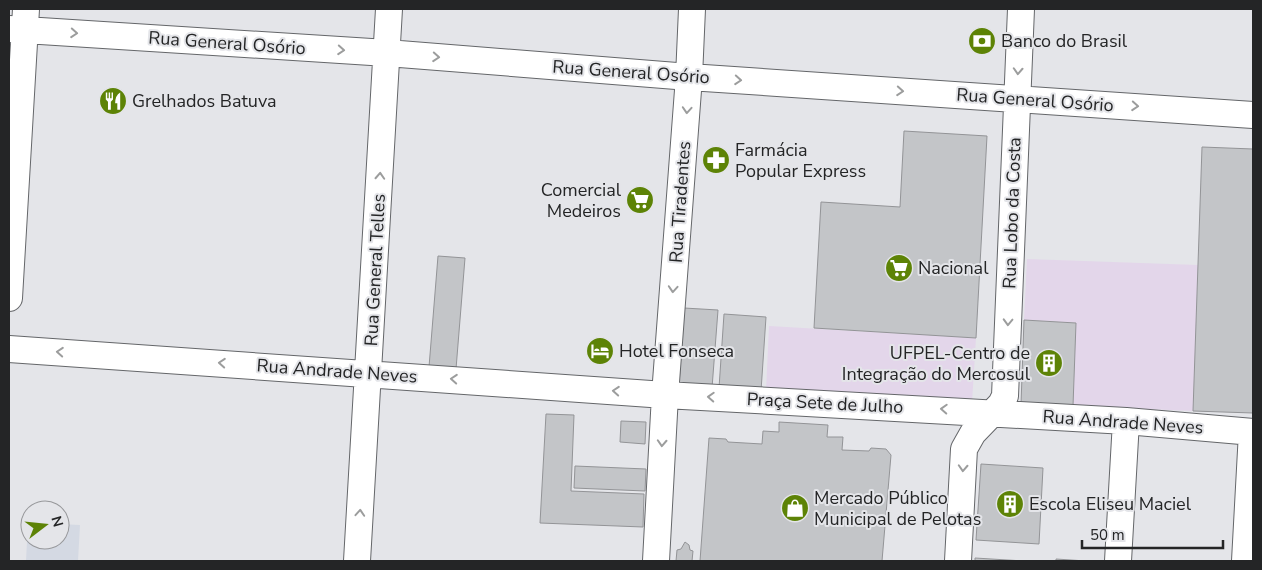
<svg xmlns="http://www.w3.org/2000/svg" width="1262" height="570" viewBox="0 0 1262 570" font-family="'Nunito Sans',sans-serif">
  <rect width="100%" height="100%" fill="#e4e5e9"/>
  <!-- commercial -->
  <path fill="#e3d6ea" d="M1027,259L1198,265L1193,411L1073,406L1076,323L1024,320Z
    M769,326L976,338L972,403L766,391Z"/>
  <!-- built -->
  <path fill="#d4d9e3" d="M28,522H30V540H60V524L80,525L78,561H26Z"/>
  <!-- building -->
  <path fill="#c3c5c8" stroke="#939497" d="M904,131L987,136L976,338L814,328L821,202L900,207Z
    M1202,147L1253,149V413L1193,411Z
    M438,256L465,258L456,369L429,367Z
    M684,308L718,310L712,388L679,385Z
    M724,314L766,317L761,391L719,388Z
    M1024,320L1076,323L1073,406L1021,404Z
    M546,414L574,415L571,491L644,494L643,527L540,523Z
    M621,421L646,422L645,444L620,442Z
    M779,422L828,425L827,437H843L842,450L869,451L871,448L886,449L891,455L882,561H700L709,438L726,439L728,442L762,444L763,431L779,432Z
    M981,464L1043,468L1039,544L976,540Z
    M575,466L646,469L645,491L574,488Z
    M685,542L689,545L690,550L693,551L692,561H676L677,550L681,549Z
    M975,558L1024,561H975Z
    M1056,559L1086,561H1056Z"/>
  <g fill="none" stroke-linecap="round" stroke-linejoin="round">
    <!-- minor casing -->
    <g stroke="#646669" stroke-width="28">
      <path id="minor" d="M9,29L387,53L689,77L1253,115
        M9,298L26,9
        M9,349L665,395L1126,421L1253,432
        M357,561L389,9
        M656,561L665,395L689,77L692,9
        M958,561L964,449L973,433L1001,404L1005,396L1021,9
        M1118,561L1126,421
        M1245,561L1252,432"/>
    </g>
    <!-- minor -->
    <use href="#minor" stroke="#fff" stroke-width="26"/>
  </g>
  <!-- one-way arrows -->
  <defs><path id="oneway-chevron" d="M-2-3.5L2.5 0L-2 3.5" fill="none" stroke-width="1.6" stroke-linecap="round" stroke-linejoin="round" transform="scale(1.25)"/></defs>
  <g stroke="#9c9d9d">
    <use href="#oneway-chevron" transform="translate(74 33) rotate(4)"/>
    <use href="#oneway-chevron" transform="translate(341 50) rotate(4)"/>
    <use href="#oneway-chevron" transform="translate(436 57) rotate(4)"/>
    <use href="#oneway-chevron" transform="translate(1018 71) rotate(93)"/>
    <use href="#oneway-chevron" transform="translate(738 80) rotate(4)"/>
    <use href="#oneway-chevron" transform="translate(900 91) rotate(4)"/>
    <use href="#oneway-chevron" transform="translate(1135 106) rotate(4)"/>
    <use href="#oneway-chevron" transform="translate(687 110) rotate(94)"/>
    <use href="#oneway-chevron" transform="translate(380 176) rotate(-87)"/>
    <use href="#oneway-chevron" transform="translate(673 289) rotate(94)"/>
    <use href="#oneway-chevron" transform="translate(1008 322) rotate(92)"/>
    <use href="#oneway-chevron" transform="translate(60 352) rotate(-176)"/>
    <use href="#oneway-chevron" transform="translate(222 363) rotate(-176)"/>
    <use href="#oneway-chevron" transform="translate(454 379) rotate(-176)"/>
    <use href="#oneway-chevron" transform="translate(616 391) rotate(-176)"/>
    <use href="#oneway-chevron" transform="translate(711 397) rotate(-177)"/>
    <use href="#oneway-chevron" transform="translate(944 409) rotate(-177)"/>
    <use href="#oneway-chevron" transform="translate(662 443) rotate(93)"/>
    <use href="#oneway-chevron" transform="translate(963 468) rotate(93)"/>
    <use href="#oneway-chevron" transform="translate(360 513) rotate(-86)"/>
  </g>
  <!-- icons -->
  <defs>
    <g id="bank-disc" transform="scale(1.4375)"><circle r="9.5" fill="#5d8306" stroke="#e4e5e9"/><path d="M-6-4H6V4H-6ZM0-2.3a2.3 2.3 0 1 0 0 4.6a2.3 2.3 0 1 0 0-4.6Z" fill="#fff"/></g>
    <g id="restaurant-disc" transform="scale(1.4375)"><circle r="9.5" fill="#5d8306" stroke="#e4e5e9"/><path d="M-5-6h1v4h1v-4h1v4h1v-4h1v5L-1.5 .5V6h-2V.5L-5-1ZM5-6V6H3V1.5H1.5Q1.5-4 5-6Z" fill="#fff"/></g>
    <g id="pharmacy-disc" transform="scale(1.4375)"><circle r="9.5" fill="#5d8306" stroke="#e4e5e9"/><path d="M-2-6h4v4h4v4h-4v4h-4v-4h-4v-4h4Z" fill="#fff"/></g>
    <g id="supermarket-disc" transform="scale(1.4375)"><circle r="9.5" fill="#5d8306" stroke="#e4e5e9"/><path d="M-6-5.5h2.5l.6 2H6L4.5 2H-2.5L-4.4-4H-6ZM-1.5 3.2a1.3 1.3 0 1 0 .1 0ZM3 3.2a1.3 1.3 0 1 0 .1 0Z" fill="#fff"/></g>
    <g id="hotel-disc" transform="scale(1.4375)"><circle r="9.5" fill="#5d8306" stroke="#e4e5e9"/><path d="M-6-4.5h1.5V1H6V5H4.5V3h-9V5H-6ZM-4 0a1.8 1.8 0 1 1 3.6 0ZM.5 0V-2.5h3Q6-2.5 6 0Z" fill="#fff"/></g>
    <g id="building-disc" transform="scale(1.4375)"><circle r="9.5" fill="#5d8306" stroke="#e4e5e9"/><path d="M-4-6H4V6H1V3H-1V6H-4ZM-2.5-4.3h1.7v1.8h-1.7ZM.8-4.3h1.7v1.8H.8ZM-2.5-1h1.7V.8h-1.7ZM.8-1h1.7V.8H.8Z" fill="#fff"/></g>
    <g id="shop-disc" transform="scale(1.4375)"><circle r="9.5" fill="#5d8306" stroke="#e4e5e9"/><path d="M-5-2.5h2.3a2.7 3.5 0 0 1 5.4 0H5L5.5 6h-11ZM-1.5-2.5h3a1.5 2.3 0 0 0-3 0Z" fill="#fff"/></g>
  </defs>
  <g fill-rule="evenodd">
    <use href="#bank-disc" x="982" y="41"/>
    <use href="#restaurant-disc" x="113" y="101"/>
    <use href="#pharmacy-disc" x="716" y="160"/>
    <use href="#supermarket-disc" x="640" y="200"/>
    <use href="#supermarket-disc" x="899" y="268"/>
    <use href="#hotel-disc" x="600" y="351"/>
    <use href="#building-disc" x="1049" y="363"/>
    <use href="#building-disc" x="1010" y="504"/>
    <use href="#shop-disc" x="795" y="508"/>
  </g>
  <g text-anchor="middle" stroke-width="4" stroke-linejoin="round" paint-order="stroke">
    <!-- poi labels -->
    <g font-size="18" fill="#242526" stroke="#e4e5e9" text-anchor="start">
      <text x="1001" y="47">Banco do Brasil</text>
      <text x="132" y="107">Grelhados Batuva</text>
      <text x="735" y="156">Farmácia<tspan x="735" dy="21">Popular Express</tspan></text>
      <text x="621" y="196" text-anchor="end">Comercial<tspan x="621" dy="21">Medeiros</tspan></text>
      <text x="918" y="274">Nacional</text>
      <text x="619" y="357">Hotel Fonseca</text>
      <text x="1030" y="359" text-anchor="end">UFPEL-Centro de<tspan x="1030" dy="21">Integração do Mercosul</tspan></text>
      <text x="814" y="504">Mercado Público<tspan x="814" dy="21">Municipal de Pelotas</tspan></text>
      <text x="1029" y="510">Escola Eliseu Maciel</text>
    </g>
    <!-- street labels -->
    <g font-size="18" fill="#242526" stroke="#e4e5e9">
      <text transform="translate(227 43) rotate(4)" y="6">Rua General Osório</text>
      <text transform="translate(631 72) rotate(4)" y="6">Rua General Osório</text>
      <text transform="translate(1035 100) rotate(4)" y="6">Rua General Osório</text>
      <text transform="translate(680 202) rotate(-86)" y="6">Rua Tiradentes</text>
      <text transform="translate(1012 213) rotate(-88)" y="6">Rua Lobo da Costa</text>
      <text transform="translate(375 270) rotate(-87)" y="6">Rua General Telles</text>
      <text transform="translate(337 371) rotate(4)" y="6">Rua Andrade Neves</text>
      <text transform="translate(825 403) rotate(3)" y="6">Praça Sete de Julho</text>
      <text transform="translate(1123 422) rotate(4)" y="6">Rua Andrade Neves</text>
    </g>
  </g>
  <!-- border -->
  <rect width="1262" height="570" fill="none" stroke="#242526" stroke-width="20"/>
  <!-- north arrow -->
  <g transform="translate(45 525) rotate(74)"><circle r="24" fill="#e4e5e9" stroke="#97989b"/>
  <path d="M0-4L9 19L0 12L-9 19Z" fill="#5d8306"/>
  <text y="-8" font-size="14" font-weight="bold" text-anchor="middle" fill="#242526">N</text>
  </g>
  <!-- scale -->
  <path d="M1082 540v8h141v-8" fill="none" stroke="#242526" stroke-width="2.5"/>
  <text x="1090" y="540" font-size="15" fill="#242526" stroke="#e4e5e9" stroke-width="4" paint-order="stroke">50 m</text>
</svg>
